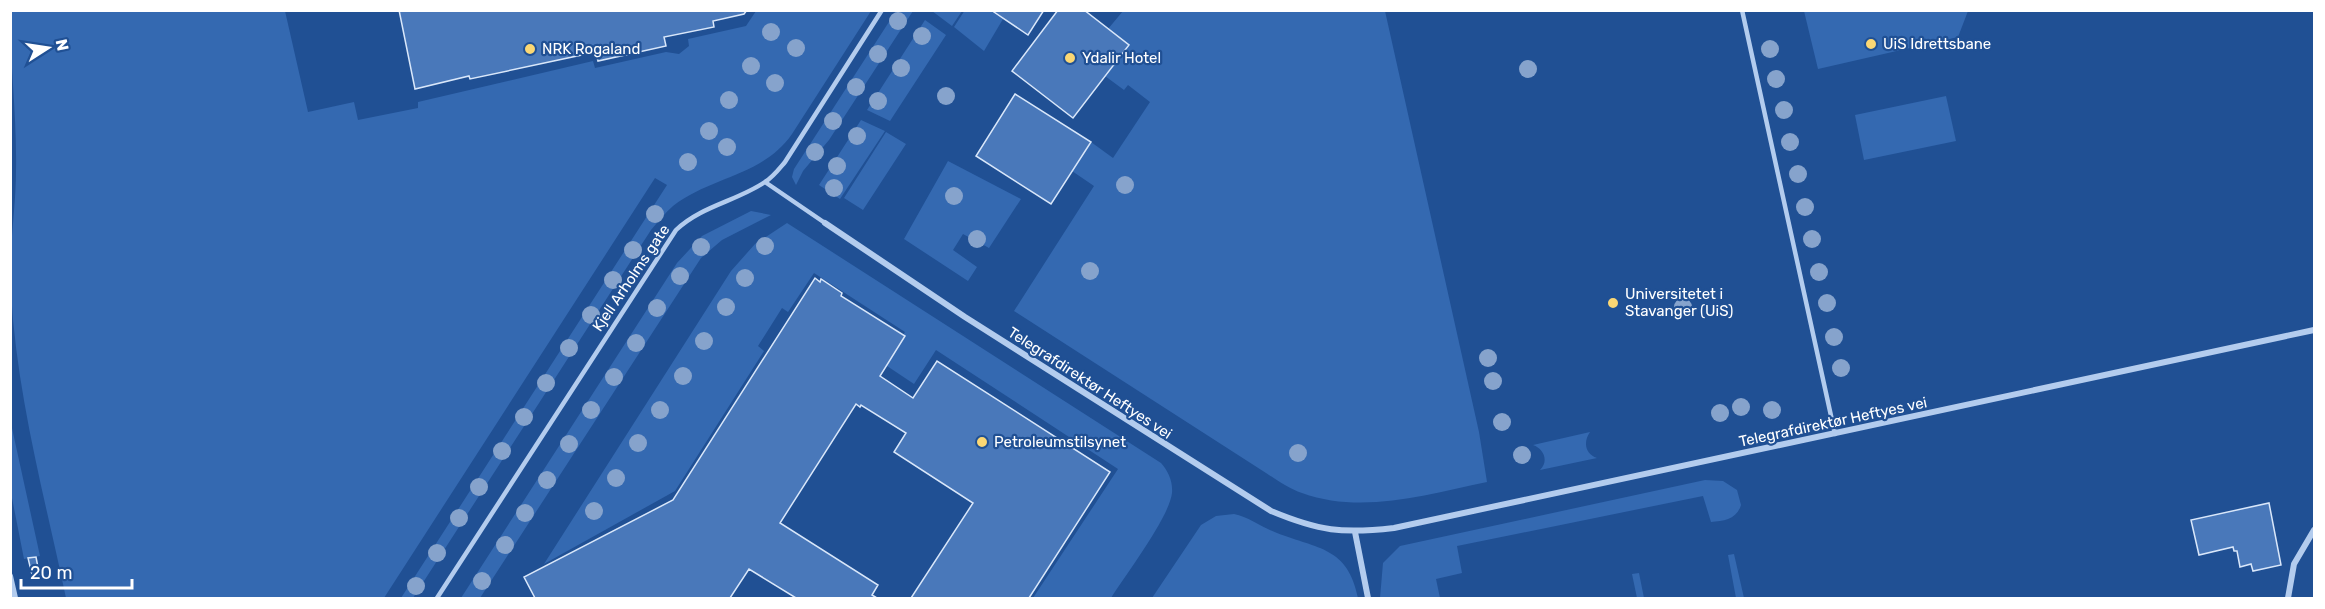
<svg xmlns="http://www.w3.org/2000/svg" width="2325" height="609" viewBox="0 0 2325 609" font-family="Rubik,sans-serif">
  <rect width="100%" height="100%" fill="#205094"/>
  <!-- green -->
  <path fill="#3469b1" d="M965,10L991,11L1003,19L984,51L954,27Z
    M10,11H285L308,112L354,102L358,120L418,108V102L593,61L595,68L666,52L679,54L689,46L688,39L746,26L756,11H871L792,134C763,176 712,176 673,206C665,213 658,222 651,230L413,598H401L667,185L655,178L384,598H66C45,498 17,397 11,293C8,252 16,211 16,170C17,117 10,64 10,11Z
    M896,11H913L829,140L803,171L796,185L792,177L794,169Z
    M932,11H962L952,26Z
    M1123,11H1385L1479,432L1487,482C1427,494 1363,515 1302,493C1289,489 1277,480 1266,473L1014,311L1094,186L1072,171L1091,142L1113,158L1150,102L1128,85L1124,90L1105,76L1108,29Z
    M1804,11V10L1968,11L1958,37L1818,69Z
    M925,20L946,35L890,121L867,110Z
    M1946,96L1956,141L1864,160L1855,115Z
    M861,120L885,131L840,199L819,185Z
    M886,132L906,144L863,210L844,198Z
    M948,161L1021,199L989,248L980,243L982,238L980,235H976L974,240L963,234L953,250L977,267L968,281L904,239Z
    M751,211L771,215L722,240L701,258L480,598H461L677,263L702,236Z
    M787,223L1161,463C1168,471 1173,481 1172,493C1169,518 1126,574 1111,598H1033L1118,469L936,350L914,384L884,364L905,332L814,273L788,312L782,308L758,346L764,351L675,491L544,564L731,271L755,244Z
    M10,419L40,556L24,559L11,493Z
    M1590,432C1583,442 1585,454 1597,458L1540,470C1549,461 1544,449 1533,445Z
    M1705,480L1723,481L1737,490L1741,505C1737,519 1724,521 1711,522L1703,496L1457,546L1462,573L1436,579L1440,598H1380L1383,563L1400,546Z
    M1234,514C1249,517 1263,528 1277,533C1318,549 1348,547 1358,598H1152L1201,525L1216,516Z
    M1734,554L1744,598H1736L1728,555Z
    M1639,573L1644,598H1637L1632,574Z"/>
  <!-- building -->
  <path fill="#4978ba" stroke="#d9e7fa" stroke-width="1.5" d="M399,10H747L744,14L713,21L714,27L664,37L666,46L598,61L596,52L470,79L469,76L415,89Z
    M991,10H1044L1028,35Z
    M1058,10H1084L1129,45L1073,118L1012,71Z
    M1015,94L1091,142L1051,204L976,156Z
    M815,278L820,282L821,279L842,293L841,296L905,336L880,376L913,398L937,361L1110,472L1029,598H911L973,503L894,452L906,433L861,405L860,407L856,404L780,523L878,585L872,595L877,598H796L749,569L730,598H535L524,577L673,500Z
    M2269,503L2281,565L2253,571L2251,564L2240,567L2237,551H2234L2233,547L2199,555L2191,520Z
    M36,557L40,578L33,579L28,558Z"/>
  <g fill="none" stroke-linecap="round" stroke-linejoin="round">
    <!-- lane -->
    <path stroke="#b3ccee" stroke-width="4.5" d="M1742,10L1835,434
      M765,182L825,223
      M437,598L676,230C701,206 737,201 765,182C773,177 779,169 785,162L882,10"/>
    <!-- street -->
    <path stroke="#b3ccee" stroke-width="6" d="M825,223L965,317L1271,511C1319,531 1342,534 1394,528L2314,330
      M1355,532L1368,598
      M10,576L15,598
      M2288,598L2294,564L2314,530"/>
  </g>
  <!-- trees -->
  <g fill="#86a3cc">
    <circle cx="898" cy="21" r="9"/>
    <circle cx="771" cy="32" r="9"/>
    <circle cx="922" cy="36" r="9"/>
    <circle cx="796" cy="48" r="9"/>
    <circle cx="1770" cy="49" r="9"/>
    <circle cx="878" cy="54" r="9"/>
    <circle cx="751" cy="66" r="9"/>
    <circle cx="901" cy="68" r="9"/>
    <circle cx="1528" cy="69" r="9"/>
    <circle cx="1776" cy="79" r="9"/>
    <circle cx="775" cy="83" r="9"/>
    <circle cx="856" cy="87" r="9"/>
    <circle cx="946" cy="96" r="9"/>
    <circle cx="729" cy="100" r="9"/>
    <circle cx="878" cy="101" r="9"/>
    <circle cx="1784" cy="110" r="9"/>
    <circle cx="833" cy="121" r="9"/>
    <circle cx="709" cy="131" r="9"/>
    <circle cx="857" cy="136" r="9"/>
    <circle cx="1790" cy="142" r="9"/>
    <circle cx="727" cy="147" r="9"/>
    <circle cx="815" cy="152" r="9"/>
    <circle cx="688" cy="162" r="9"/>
    <circle cx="837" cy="166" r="9"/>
    <circle cx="1798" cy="174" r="9"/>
    <circle cx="1125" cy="185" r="9"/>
    <circle cx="834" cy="188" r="9"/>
    <circle cx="954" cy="196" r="9"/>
    <circle cx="1805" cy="207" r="9"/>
    <circle cx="655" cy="214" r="9"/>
    <circle cx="977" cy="239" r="9"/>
    <circle cx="1812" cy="239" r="9"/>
    <circle cx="765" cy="246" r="9"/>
    <circle cx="701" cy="247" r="9"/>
    <circle cx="633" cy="250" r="9"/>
    <circle cx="1090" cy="271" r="9"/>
    <circle cx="1819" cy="272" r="9"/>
    <circle cx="680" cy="276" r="9"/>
    <circle cx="745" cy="278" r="9"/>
    <circle cx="613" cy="280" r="9"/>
    <circle cx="1827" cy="303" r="9"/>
    <circle cx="726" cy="307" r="9"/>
    <circle cx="1683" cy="307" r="9"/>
    <circle cx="657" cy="308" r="9"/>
    <circle cx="591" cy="315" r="9"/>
    <circle cx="1834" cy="337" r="9"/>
    <circle cx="704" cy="341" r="9"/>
    <circle cx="636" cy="343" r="9"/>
    <circle cx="569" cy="348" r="9"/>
    <circle cx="1488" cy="358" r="9"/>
    <circle cx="1841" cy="368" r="9"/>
    <circle cx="683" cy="376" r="9"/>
    <circle cx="614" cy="377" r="9"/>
    <circle cx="1493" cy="381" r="9"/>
    <circle cx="546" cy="383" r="9"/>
    <circle cx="1741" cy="407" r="9"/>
    <circle cx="591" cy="410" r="9"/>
    <circle cx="660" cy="410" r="9"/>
    <circle cx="1772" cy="410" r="9"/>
    <circle cx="1720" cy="413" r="9"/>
    <circle cx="524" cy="417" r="9"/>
    <circle cx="1502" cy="422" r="9"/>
    <circle cx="638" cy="443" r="9"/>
    <circle cx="569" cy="444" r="9"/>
    <circle cx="502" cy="451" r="9"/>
    <circle cx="1298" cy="453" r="9"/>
    <circle cx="1522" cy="455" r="9"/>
    <circle cx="616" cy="478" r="9"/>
    <circle cx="547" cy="480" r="9"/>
    <circle cx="479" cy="487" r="9"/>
    <circle cx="594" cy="511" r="9"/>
    <circle cx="525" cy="513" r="9"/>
    <circle cx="459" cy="518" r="9"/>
    <circle cx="505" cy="545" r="9"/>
    <circle cx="437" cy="553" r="9"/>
    <circle cx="482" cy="581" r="9"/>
    <circle cx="416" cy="586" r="9"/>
  </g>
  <!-- markers -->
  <g fill="#fbd774" stroke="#205094" stroke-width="2">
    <circle cx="1871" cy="44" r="6"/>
    <circle cx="530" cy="49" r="6"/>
    <circle cx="1070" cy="58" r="6"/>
    <circle cx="1613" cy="303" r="6"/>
    <circle cx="982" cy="442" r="6"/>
  </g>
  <g text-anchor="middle" stroke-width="4.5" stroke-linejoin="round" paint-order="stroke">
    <!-- poi labels -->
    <g font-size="15" fill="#fff" stroke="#205094" text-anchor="start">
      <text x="1883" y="49">UiS Idrettsbane</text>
      <text x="542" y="54">NRK Rogaland</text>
      <text x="1082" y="63">Ydalir Hotel</text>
      <text x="1625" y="299">Universitetet i<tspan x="1625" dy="17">Stavanger (UiS)</tspan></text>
      <text x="994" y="447">Petroleumstilsynet</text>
    </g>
    <!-- street labels -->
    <g font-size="15" fill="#fff" stroke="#205094">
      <text transform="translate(631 278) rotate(-56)" y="5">Kjell Arholms gate</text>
      <text transform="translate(1090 383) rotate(33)" y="5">Telegrafdirektør Heftyes vei</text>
      <text transform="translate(1833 422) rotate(-12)" y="5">Telegrafdirektør Heftyes vei</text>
    </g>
  </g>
  <!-- border -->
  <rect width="2325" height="609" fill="none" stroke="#ffffff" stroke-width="24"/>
  <!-- north arrow -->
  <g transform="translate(48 48) rotate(78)" stroke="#205094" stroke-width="4.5" paint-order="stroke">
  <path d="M0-4.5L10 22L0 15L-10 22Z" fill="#ffffff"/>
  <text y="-9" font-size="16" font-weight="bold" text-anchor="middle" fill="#ffffff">N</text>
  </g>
  <!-- scale -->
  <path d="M21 579v9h111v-9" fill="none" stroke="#ffffff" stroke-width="3"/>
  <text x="30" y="579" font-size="18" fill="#ffffff" stroke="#205094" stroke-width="4.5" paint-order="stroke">20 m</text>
</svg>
